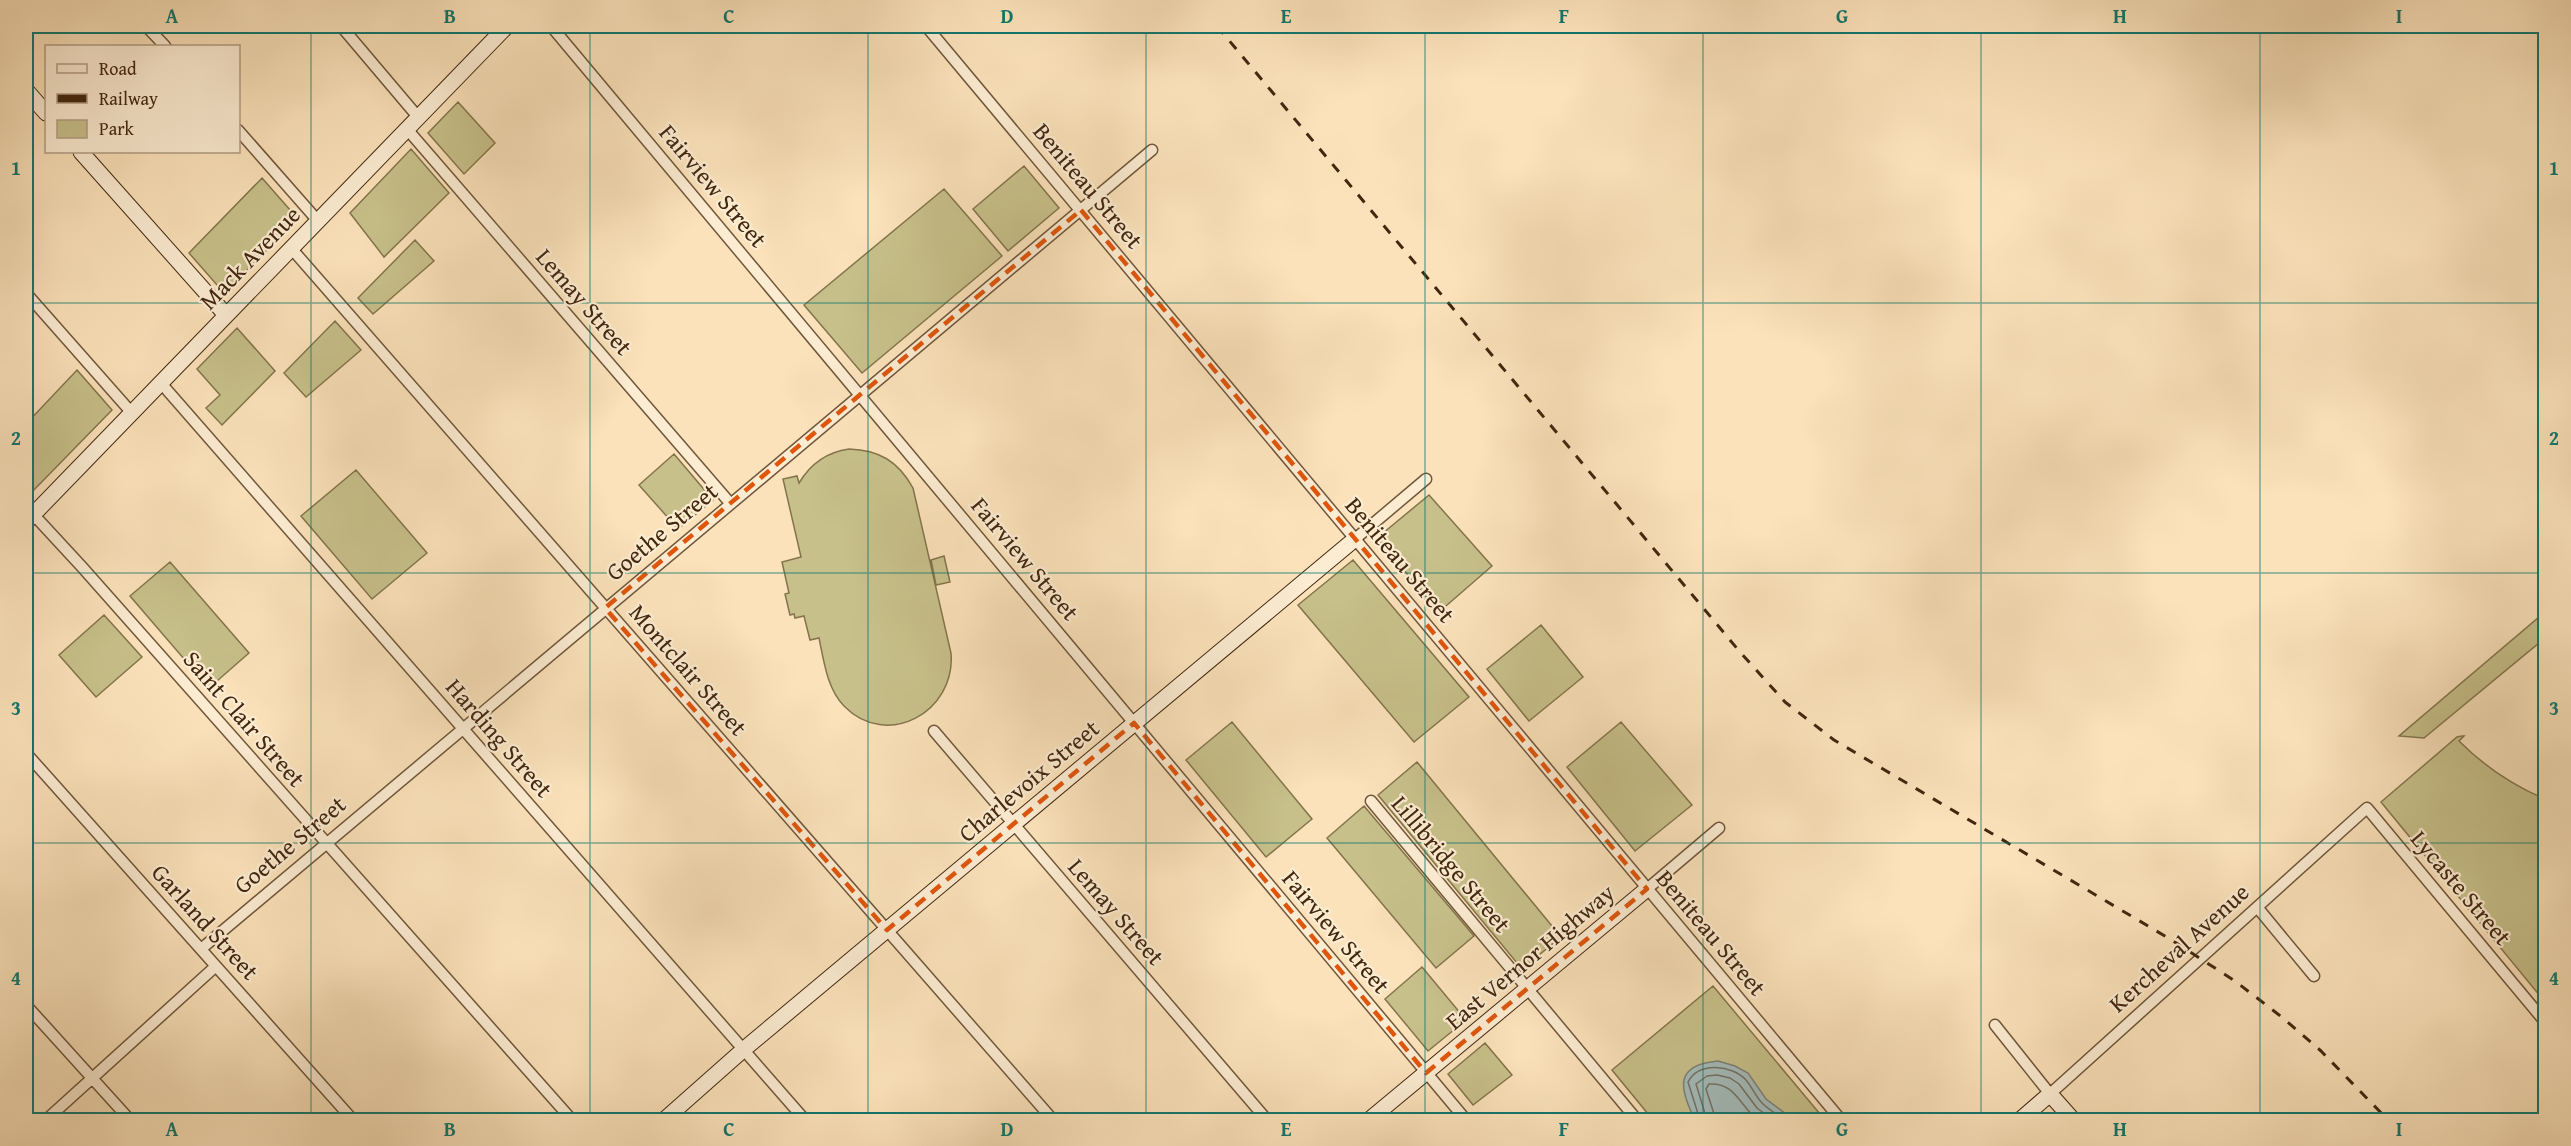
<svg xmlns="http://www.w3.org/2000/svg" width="2571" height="1146" viewBox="0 0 2571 1146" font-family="'Gentium Book Plus',serif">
  <rect width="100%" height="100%" fill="#fbe2ba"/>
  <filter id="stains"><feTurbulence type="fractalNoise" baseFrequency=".00333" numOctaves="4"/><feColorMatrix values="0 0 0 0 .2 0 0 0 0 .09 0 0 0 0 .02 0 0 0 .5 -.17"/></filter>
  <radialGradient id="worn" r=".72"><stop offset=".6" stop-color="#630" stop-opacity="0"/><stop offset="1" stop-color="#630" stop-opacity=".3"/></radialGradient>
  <!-- green -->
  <path fill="#c7c08a" stroke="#84744c" stroke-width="1.5" d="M458,102L495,143L464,174L428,133Z
    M411,149L449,193L384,257L350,213Z
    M1024,166L1059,208L1008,251L973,209Z
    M262,178L298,219L224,293L189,253Z
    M944,189L1002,256L862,373L804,305Z
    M415,240L434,261L373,314L358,298Z
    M335,321L361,350L306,397L284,373Z
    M237,328L275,371L222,425L206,408L220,395L197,369Z
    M77,370L112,410L28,496L26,492V424Z
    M849,449C879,450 898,461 913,488L951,653C956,712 887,750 844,706C827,688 824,662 819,638L810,640L804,616L795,618L794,614L790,615L785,594L789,593L782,562L801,557L783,479L797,476L799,483C811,463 827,452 849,449Z
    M674,454L713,500L678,529L639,485Z
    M356,470L427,553L372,599L301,516Z
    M1429,495L1492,566L1439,612L1377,538Z
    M944,556L950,582L936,585L931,560Z
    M1353,560L1469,697L1414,742L1298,605Z
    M170,562L249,653L209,688L130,596Z
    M2545,612V638L2424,738L2399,736Z
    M104,615L142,657L96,697L59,655Z
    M1541,625L1583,677L1529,721L1487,669Z
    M1232,722L1312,819L1266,857L1186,760Z
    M1621,722L1692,805L1635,851L1567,767Z
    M2462,736H2464L2459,741C2484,766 2514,786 2545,799V1002L2381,802L2457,737Z
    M1417,762L1561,937L1522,969L1378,795Z
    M1364,806L1474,936L1436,968L1327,838Z
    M1422,967L1466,1020L1428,1051L1385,999Z
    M1713,986L1825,1120H1653L1612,1070Z
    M1485,1043L1512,1075L1473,1105L1448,1074Z"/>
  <!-- water -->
  <path fill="#a3bbba" stroke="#7c8076" stroke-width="1.5" d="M1718,1061L1735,1066L1748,1073L1766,1099L1794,1120H1695C1679,1088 1674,1065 1718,1061Z"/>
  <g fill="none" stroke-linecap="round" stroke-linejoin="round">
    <!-- shore -->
    <path stroke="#727164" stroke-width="1.5" d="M1700,1120L1688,1082C1699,1061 1732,1065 1746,1080C1752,1087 1756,1097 1762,1103C1769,1110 1778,1115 1785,1120
      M1707,1120L1696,1084L1707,1076L1717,1075L1730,1078L1739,1084L1757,1108L1773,1120
      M1716,1120L1706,1089L1709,1084C1736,1082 1740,1107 1758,1120"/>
    <!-- street casing -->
    <g stroke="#70563a" stroke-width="13">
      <path id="street" d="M146,26L165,46
        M341,26L418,117
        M551,26L1466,1120
        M926,26L1841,1120
        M407,129L730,503
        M238,130L318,221
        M291,248L1053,1120
        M26,293L131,412
        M160,382L805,1120
        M26,509L33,514L82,567L572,1120
        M1355,539L1426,479
        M934,731L1267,1120
        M26,753L353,1120
        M1371,801L1637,1120
        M1647,889L1719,828
        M2257,907L2314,976
        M201,949L1152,150
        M26,1005L130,1120
        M1995,1025L2050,1094L2367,808L2546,1023
        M46,1120L216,966"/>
    </g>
    <!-- secondary casing -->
    <g stroke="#42270f" stroke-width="17">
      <path id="secondary" d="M26,90L46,113
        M81,152L226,315
        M26,522L507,26
        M664,1120L743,1050L1355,539
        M1369,1120L1647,889
        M2020,1120L2050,1094L2073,1120"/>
    </g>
    <!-- street -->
    <use href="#street" stroke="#fcecd2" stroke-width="10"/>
    <!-- secondary -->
    <use href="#secondary" stroke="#fcecd2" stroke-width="15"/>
    <!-- rail -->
    <path stroke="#42270f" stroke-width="3" stroke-dasharray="10 10" stroke-linecap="butt" d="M1217,26L1740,652L1785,702L1834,740L2170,939L2235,981L2283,1018L2321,1051L2388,1120"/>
  </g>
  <!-- marked area -->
  <path fill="none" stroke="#e0560c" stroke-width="4.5" stroke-dasharray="12 8" stroke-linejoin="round" d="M1081,210L1647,889L1426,1073L1134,723L887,930L605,608Z"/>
  <!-- grid -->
  <path fill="none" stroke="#0f766e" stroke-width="1.5" stroke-opacity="0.55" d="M311,26V1120M590,26V1120M868,26V1120M1146,26V1120M1425,26V1120M1703,26V1120M1981,26V1120M2260,26V1120M26,303H2546M26,573H2546M26,843H2546"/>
  <g text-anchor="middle" stroke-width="4.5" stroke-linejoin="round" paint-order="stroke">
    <!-- street labels -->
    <g font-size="24" fill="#42270f" stroke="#fcecd2">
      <text transform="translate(713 186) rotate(50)" y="8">Fairview Street</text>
      <text transform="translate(1088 186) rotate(50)" y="8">Beniteau Street</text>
      <text transform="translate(250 258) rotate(-46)" y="8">Mack Avenue</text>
      <text transform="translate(584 302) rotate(49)" y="8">Lemay Street</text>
      <text transform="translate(662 532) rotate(-40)" y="8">Goethe Street</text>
      <text transform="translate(1025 559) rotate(50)" y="8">Fairview Street</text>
      <text transform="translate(1400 560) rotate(50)" y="8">Beniteau Street</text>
      <text transform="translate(688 670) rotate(49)" y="8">Montclair Street</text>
      <text transform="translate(244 719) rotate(49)" y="8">Saint Clair Street</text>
      <text transform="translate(499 738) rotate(49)" y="8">Harding Street</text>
      <text transform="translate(1029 781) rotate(-40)" y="8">Charlevoix Street</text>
      <text transform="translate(290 845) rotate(-40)" y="8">Goethe Street</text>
      <text transform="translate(1451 864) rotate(50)" y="8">Lillibridge Street</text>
      <text transform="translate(2461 888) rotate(50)" y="8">Lycaste Street</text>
      <text transform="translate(1116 912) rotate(49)" y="8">Lemay Street</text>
      <text transform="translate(205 922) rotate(48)" y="8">Garland Street</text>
      <text transform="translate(1336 932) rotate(50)" y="8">Fairview Street</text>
      <text transform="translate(1711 933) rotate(50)" y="8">Beniteau Street</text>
      <text transform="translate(2179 948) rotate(-42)" y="8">Kercheval Avenue</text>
      <text transform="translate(1530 957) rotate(-40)" y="8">East Vernor Highway</text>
    </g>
  </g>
  <!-- margin -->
  <rect width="2571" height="1146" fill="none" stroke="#fbe2ba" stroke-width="66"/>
  <!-- legend -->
  <rect x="45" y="45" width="195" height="108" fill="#fcecd2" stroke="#b29d84" stroke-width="1.5"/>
  <rect x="57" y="64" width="30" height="9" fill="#fcecd2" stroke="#b29d84" stroke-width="1.5"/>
  <text x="99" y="75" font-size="18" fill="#42270f">Road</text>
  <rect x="57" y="94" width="30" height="9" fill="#42270f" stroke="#b29d84" stroke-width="1.5"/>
  <text x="99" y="105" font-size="18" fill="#42270f">Railway</text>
  <rect x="57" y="120" width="30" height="18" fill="#c7c08a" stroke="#b29d84" stroke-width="1.5"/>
  <text x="99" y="135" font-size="18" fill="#42270f">Park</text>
  <rect x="33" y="33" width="2505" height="1080" fill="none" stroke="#0f766e" stroke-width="2"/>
  <g font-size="20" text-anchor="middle" font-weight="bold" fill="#0f766e">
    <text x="172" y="23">A</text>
    <text x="450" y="23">B</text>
    <text x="729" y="23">C</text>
    <text x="1007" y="23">D</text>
    <text x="1286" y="23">E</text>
    <text x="1564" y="23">F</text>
    <text x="1842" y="23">G</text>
    <text x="2120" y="23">H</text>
    <text x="2399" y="23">I</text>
    <text x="16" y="175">1</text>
    <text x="2554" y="175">1</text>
    <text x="16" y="445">2</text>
    <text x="2554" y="445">2</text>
    <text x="16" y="715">3</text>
    <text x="2554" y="715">3</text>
    <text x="16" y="985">4</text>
    <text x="2554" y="985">4</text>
    <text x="172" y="1136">A</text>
    <text x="450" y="1136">B</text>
    <text x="729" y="1136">C</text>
    <text x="1007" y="1136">D</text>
    <text x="1286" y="1136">E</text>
    <text x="1564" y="1136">F</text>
    <text x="1842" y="1136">G</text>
    <text x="2120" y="1136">H</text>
    <text x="2399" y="1136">I</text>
  </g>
  <rect width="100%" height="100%" filter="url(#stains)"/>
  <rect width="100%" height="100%" fill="url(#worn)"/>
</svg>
